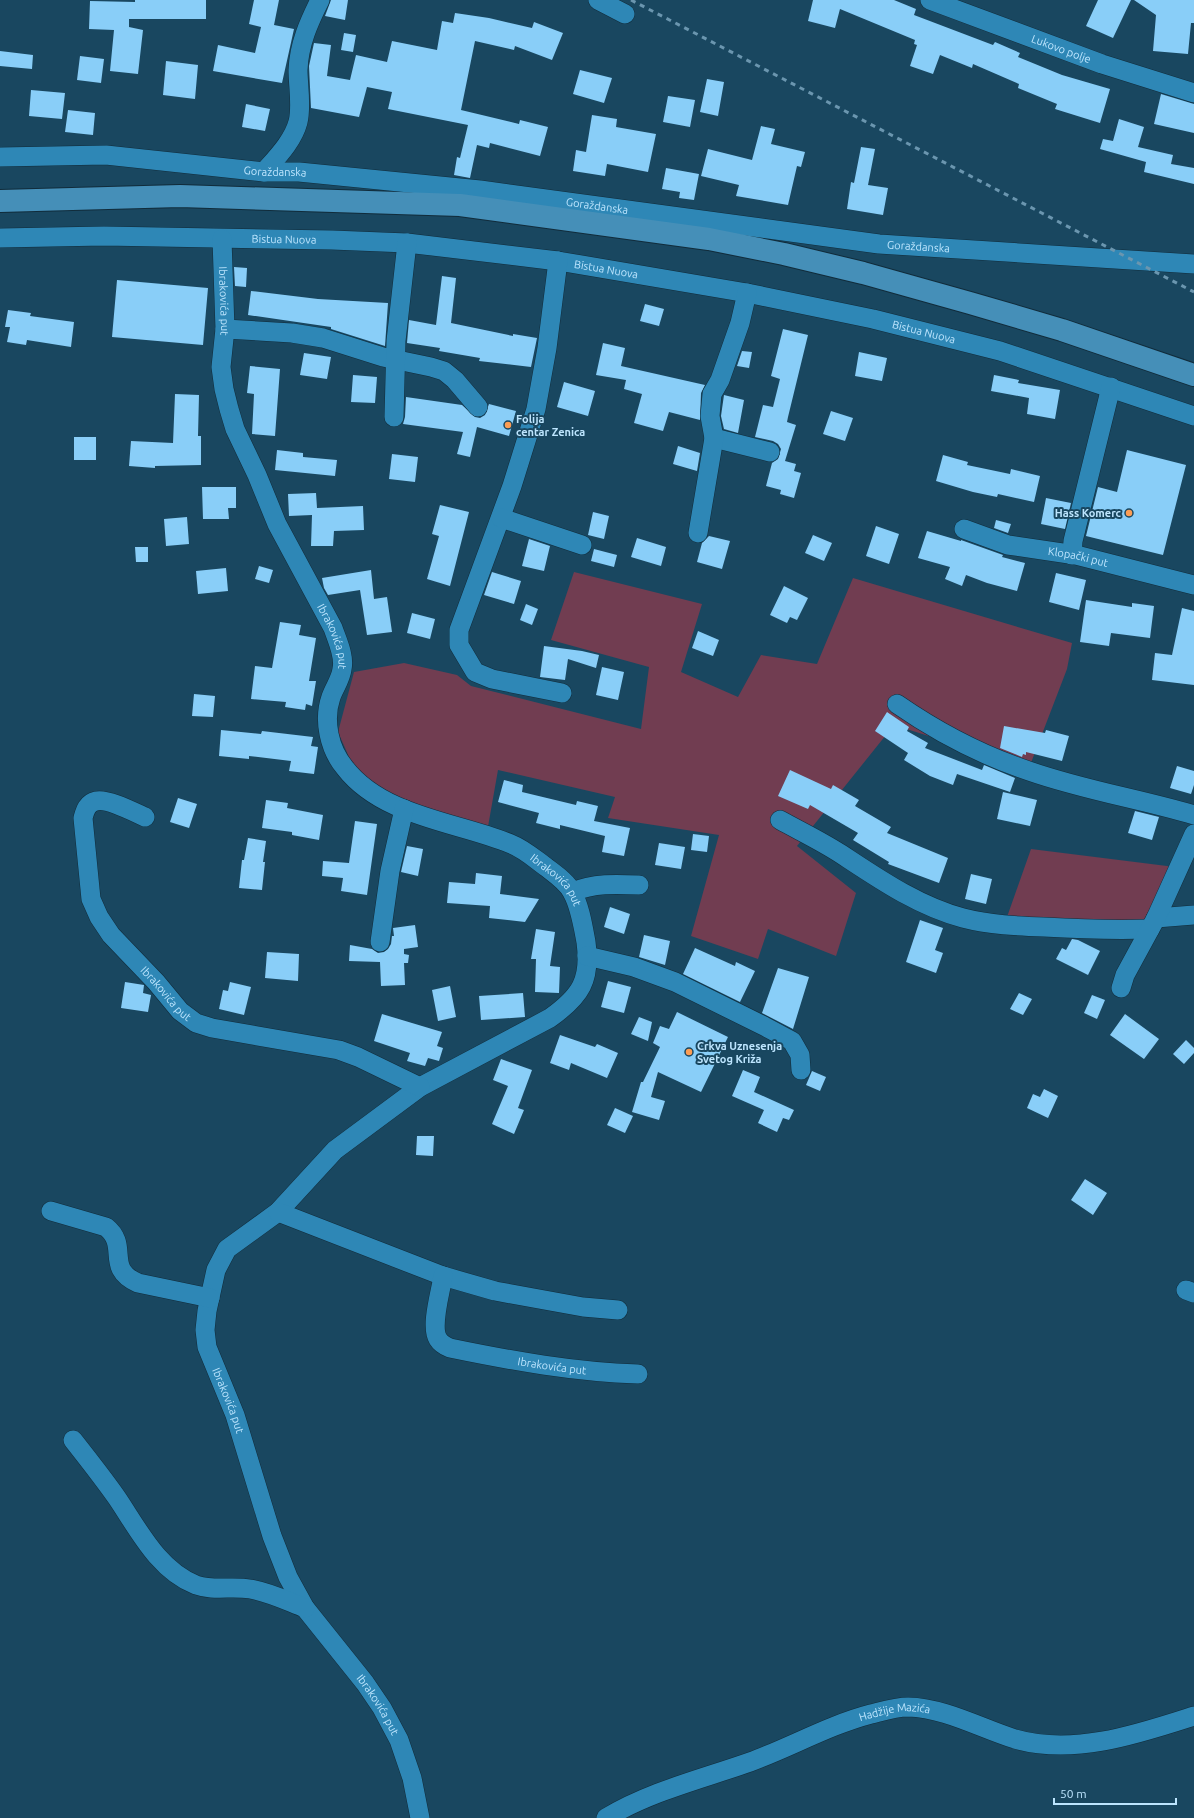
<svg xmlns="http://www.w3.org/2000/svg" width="1194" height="1818" viewBox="0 0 1194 1818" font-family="Ubuntu,sans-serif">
  <rect width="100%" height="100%" fill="#194760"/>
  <!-- green -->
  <path fill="#713d51" d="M574,572L702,604L681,672L738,697L761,655L817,664L853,578L1072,643L1067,669L1029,768L894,725L797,846L856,893L836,956L768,929L758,959L691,936L719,835L608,818L615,797L498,770L486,838L443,821L357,775L338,732L354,672L404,663L457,675L471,686L641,729L649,667L551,640Z
    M1031,849L1175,867L1157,912L1140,924L1007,917Z"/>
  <!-- building -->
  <path fill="#89cef8" d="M135,0H206V19H129V27L143,30L138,74L110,71L114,30L89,29L90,1L135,2Z
    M254,0H279L274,25L294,29L282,83L213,71L218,45L255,53L261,27L249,24Z
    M331,0H348L345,20L325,16Z
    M813,0H894L916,9L914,15L993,45L995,42L1020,53L1018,57L1062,75L1110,89L1100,123L1055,109L1057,104L1018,88L1019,84L973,64L972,68L940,55L933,74L910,66L917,45L914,44L915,40L840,9L835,28L808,21Z
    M1098,0H1131L1113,38L1086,26Z
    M1134,0H1194V23H1191L1188,54L1153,51L1156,15Z
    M455,13L489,18L532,28L534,22L563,33L552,60L515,46L514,50L475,41L461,110L519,124L520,120L548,127L540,156L490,143L489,148L477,145L470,178L454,175L457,157L460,158L468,125L388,109L392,92L367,87L359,117L311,108L309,66L314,43L331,45L327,76L350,80L356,55L387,62L392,41L437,50L442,21L453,23Z
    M344,33L356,35L353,52L341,50Z
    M0,51L33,55L32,69L0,66Z
    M80,56L104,59L101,83L77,80Z
    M166,61L198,65L195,99L163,95Z
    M580,70L612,78L604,103L573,94Z
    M707,79L724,82L718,116L700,112Z
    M31,90L65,93L62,119L29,116Z
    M1161,94L1194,104V133L1154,124Z
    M668,96L695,100L690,127L663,122Z
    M246,104L270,109L265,131L242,127Z
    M68,110L95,113L93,135L65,132Z
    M592,115L617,119L616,127L656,134L648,172L607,164L605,176L573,171L576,150L586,152Z
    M1119,119L1144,127L1138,147L1173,155L1171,164L1194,168V184L1144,172L1146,162L1100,149L1103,139L1113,141Z
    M761,126L775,129L771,144L805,152L801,167L797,166L788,205L736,196L739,185L701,176L708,149L752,160Z
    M861,147L875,149L868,185L888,188L883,215L847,209L851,182L854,183Z
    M666,168L699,174L694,200L679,198L680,192L662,189Z
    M234,267L247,268L246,287L235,286Z
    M442,276L456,278L451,323L513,336V334L537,338L531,367L479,361L480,358L439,351L440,348L407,343L409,320L436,325Z
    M117,280L208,288L203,345L112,337Z
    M251,291L318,299L388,303L385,346L331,329V327L248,315Z
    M645,304L664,309L659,326L640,321Z
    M8,310L31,313L30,316L74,322L71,347L27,340L26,345L7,342L10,327H5Z
    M783,329L808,335L788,417L787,422L796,425L785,461L796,464L794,471L801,473L794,498L780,494L781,490L766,486L772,463L778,459L781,449L778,444L773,441L755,437L763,405L773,407L780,379L771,376Z
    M603,343L625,348L621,366L705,385L701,393L700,420L669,412L663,431L634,423L642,394L624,389L626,380L596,375Z
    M742,351L752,352L749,368L737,366Z
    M859,352L887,358L882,381L855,376Z
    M304,353L331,357L327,379L300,375Z
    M250,366L280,369L275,436L252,434L254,394L247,393Z
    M353,375L377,377L375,403L351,402Z
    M994,375L1019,380L1018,383L1060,390L1055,419L1027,414L1029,398L991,391Z
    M564,382L595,391L588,416L557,407Z
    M175,394L199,395L198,436H201V465L155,466V468L129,466L131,441L173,443Z
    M724,395L744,400L738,433L724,429L721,416Z
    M406,397L462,405L475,417L480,418L485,415L489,404L516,411L509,436L477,427L470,457L457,454L463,432L403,424L405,417Z
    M831,411L853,418L845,441L823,434Z
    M74,437H96V460H74Z
    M678,446L700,453L697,471L673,464Z
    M277,450L303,453V457L337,460L335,476L275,470Z
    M1127,450L1186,465L1163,555L1086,536L1098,487L1117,492Z
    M392,454L418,457L415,482L389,479Z
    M943,455L968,462L967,465L1010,474L1011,469L1040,476L1034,502L998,494L997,497L973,492L936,481Z
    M202,487H236V508H228L229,519H203Z
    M316,493L317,508L363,506L364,530L334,531L333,546H311L312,515L289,516L288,494Z
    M1046,498L1071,503L1065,529L1041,524Z
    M440,505L469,512L450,586L427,579L439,536L432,534Z
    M593,512L609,516L604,539L588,535Z
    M187,517L189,544L166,546L164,519Z
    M996,520L1011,524L1008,533L994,528Z
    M876,526L899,534L889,564L866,556Z
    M927,531L961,541V540L1003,555L1002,557L1025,563L1017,591L987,583L966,575L962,586L945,579L950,567L918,558Z
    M813,535L832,543L824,561L805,553Z
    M709,536L730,541L722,569L697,562L702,543Z
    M637,538L666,547L661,566L631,557Z
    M529,539L550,546L544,571L522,566Z
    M135,547H148V562H136Z
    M594,549L617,555L614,567L591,561Z
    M259,566L273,570L269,583L255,579Z
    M226,568L228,591L198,594L196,571Z
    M371,570L374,599L387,597L392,632L367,635L360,590L328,595L324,588L322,578Z
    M492,572L521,581L514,604L484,595Z
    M1056,573L1086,580L1079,610L1049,602Z
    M784,586L808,598L797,620L790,617L787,623L770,615Z
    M1086,600L1132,607V603L1154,606L1150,638L1111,633L1109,646L1080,642Z
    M526,604L538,609L532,625L520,620Z
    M1182,608L1194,611V685L1152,680L1155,653L1172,655Z
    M412,613L435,619L430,639L407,633Z
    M280,622L301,625L299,635L316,638L309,681H316L312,706L306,704L305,710L285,707L286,702L251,699L255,666L272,668Z
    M698,631L719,640L713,656L692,648Z
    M544,646L582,651L599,655L596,668L568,659L565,680L540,677Z
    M602,667L624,672L618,700L596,695Z
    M194,694L215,696L213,717L192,716Z
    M887,712L909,727L907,731L928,743L925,748L982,770L984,765L1015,778L1010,792L957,774L953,785L930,776L904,760L908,753L875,731Z
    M1004,726L1045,733L1046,730L1069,736L1062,761L1026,752V755L1023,754L1022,757L1000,748Z
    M221,730L261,734L262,731L313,737L311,746L318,747L314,774L289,771L291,761L249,756V759L219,756Z
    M1177,766L1194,771V785L1191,794L1170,788Z
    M790,770L831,789L833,785L859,800L855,806L891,827L887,833L948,858L939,883L888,864L889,862L853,840L858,833L810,805L808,809L778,796Z
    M504,780L523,785L522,792L576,805L577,801L598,806L594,821L630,828L624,856L602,852L605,836L560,825V829L536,823L539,813L498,802Z
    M1003,792L1037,800L1030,826L997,819Z
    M178,798L197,804L189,828L170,822Z
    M266,800L288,803L287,808L323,815L319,840L292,835V832L262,828Z
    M1135,811L1159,817L1152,840L1128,833Z
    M355,821L377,824L367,895L341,891L343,878L322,876L323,861L349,863Z
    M693,834L709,836L707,852L691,850Z
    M248,838L266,841L263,862H265L262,890L239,888L242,860H244Z
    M659,843L685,847L681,869L655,865Z
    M407,846L423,849L418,876L401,872Z
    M476,873L502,876L500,894L539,899L525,922L489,918L490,906L447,903L449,882L475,884Z
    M971,874L992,879L986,904L965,899Z
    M610,907L630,914L624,934L604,927Z
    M920,920L943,928L935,950L943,953L936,973L906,962Z
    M415,925L418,947L404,949V954L409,955L408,963H404L405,985L381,986L380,962L349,961L350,945L372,949L378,953L384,952L388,949L391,944L392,936H394L393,928Z
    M536,929L555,932L550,966L560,967L559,993L535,992L536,959H531Z
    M644,935L670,941L665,965L639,957Z
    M1072,939L1078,940L1100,951L1088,975L1056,959L1062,948L1066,950Z
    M695,948L735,966L736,962L755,971L740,1002L683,974Z
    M267,952L299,954L298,981L265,978Z
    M778,968L809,977L793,1029L762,1013Z
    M608,981L631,987L624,1013L601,1007Z
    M125,982L144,985L143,993L151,995L148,1012L121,1008Z
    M230,982L251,987L244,1015L219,1009L223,990L228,991Z
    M450,986L456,1017L438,1021L432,990Z
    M523,993L525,1017L481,1020L479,996Z
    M1019,993L1032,999L1023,1015L1010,1009Z
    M1092,995L1105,1000L1097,1019L1084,1013Z
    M677,1012L728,1037L701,1092L658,1072L651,1097L665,1101L659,1120L632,1112L641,1082H643L660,1047L653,1043L660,1026L669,1029Z
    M382,1014L442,1032L437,1046L443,1048L439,1061L428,1058L425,1066L407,1061L410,1053L374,1041Z
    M1125,1014L1159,1039L1144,1059L1110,1035Z
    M639,1017L652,1022L648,1041L631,1034Z
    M560,1035L595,1047L597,1044L618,1053L607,1078L571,1063L569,1070L550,1063Z
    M1186,1040L1194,1048V1053L1184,1064L1173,1054Z
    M501,1059L532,1070L518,1108L524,1110L514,1134L492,1124L508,1086L493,1080Z
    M743,1070L760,1077L754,1092L794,1110L789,1120L783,1118L777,1132L758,1123L764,1110L732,1096Z
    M812,1071L826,1077L820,1091L806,1085Z
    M1044,1089L1058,1096L1048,1118L1027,1108L1033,1094L1040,1097Z
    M615,1108L633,1116L625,1133L607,1125Z
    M417,1136H434L433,1156L416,1155Z
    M1085,1179L1107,1193L1093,1215L1071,1200Z"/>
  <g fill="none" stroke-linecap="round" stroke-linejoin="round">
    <!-- minor casing -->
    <g stroke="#112c3b" stroke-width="20">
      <g id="minor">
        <path d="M598,0L625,14"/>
        <path id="s1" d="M930,0L1102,64L1194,93"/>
        <path id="s2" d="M0,157L106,155L264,172H299L480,190L879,244L1194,264"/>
        <path d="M264,172C277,157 293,141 298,122C302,107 298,85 298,70C299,44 309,22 320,0"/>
        <path id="s3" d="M0,238L104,236L332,240L407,243L558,261L747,293L873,319L1000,351L1194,416"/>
        <path id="s4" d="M222,239L225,329L221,367L224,389L229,409L235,429L257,475L277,524L333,628C337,640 345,656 342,669C341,679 334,688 331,697C323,720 329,749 345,768C383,817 458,822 511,844C524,849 535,859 546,867C555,874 567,882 572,892C580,906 583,926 586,942C591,980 581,996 550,1018L420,1087L335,1150L278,1212L227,1249L216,1270L207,1311L205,1330L207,1347L235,1415L272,1536L288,1577L305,1608L365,1683L382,1708L399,1740L412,1778L420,1818"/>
        <path d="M558,261L547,348L536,409L512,486L459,630V645L475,672L492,679L562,693"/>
        <path d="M225,329L292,333L323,338L383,357L431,367L444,371L455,380L478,407"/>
        <path d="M394,417L396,341L407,243"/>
        <path d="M714,438L770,452"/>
        <path d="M501,518L582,545"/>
        <path id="s5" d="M964,529L1008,545L1076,555L1194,585"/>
        <path d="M698,533L714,438L710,416L712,394L720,380L740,323L747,293"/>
        <path d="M1072,555L1073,541L1111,387"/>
        <path d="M897,704C936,731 984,756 1029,771C1083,790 1140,799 1194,815"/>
        <path id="s6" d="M145,817C134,812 107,798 96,801C87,803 85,811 83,818L91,899L99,917L111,935L156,982L180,1011L196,1023L212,1028L339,1050L358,1057L420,1087"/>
        <path d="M780,820C800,831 821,841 841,854C879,879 918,906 963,918C990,925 1017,926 1044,927C1079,929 1114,930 1150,929"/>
        <path d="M573,892C593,883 616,884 639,885"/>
        <path d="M1156,918L1194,915"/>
        <path d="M380,942L390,871L404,809"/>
        <path d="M587,956L634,967L675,982L764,1026L792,1041L800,1055L801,1070"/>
        <path d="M1121,988L1125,975L1156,918L1194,834"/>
        <path d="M51,1211L106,1227C130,1246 104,1268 138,1283L210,1298"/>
        <path d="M278,1212L443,1276L495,1291L583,1307L618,1310"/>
        <path id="s7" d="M443,1276C441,1291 430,1326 438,1339C441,1344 445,1346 450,1348C513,1361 575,1372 638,1374"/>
        <path d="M1186,1290L1194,1293"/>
        <path d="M73,1440C88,1459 103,1478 117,1498C138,1529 158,1570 196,1585C212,1591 233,1586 250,1589C269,1592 287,1601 305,1608"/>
        <path id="s8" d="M606,1818C651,1791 702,1779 750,1762C791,1747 829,1725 871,1714C883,1711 896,1707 908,1707C945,1708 980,1728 1015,1739C1074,1756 1138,1734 1194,1716"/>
      </g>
    </g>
    <!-- highway casing -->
    <g stroke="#112c3b" stroke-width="24">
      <path id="highway" d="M0,201L180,196L460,205L709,239L784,254L863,273L970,303L1062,330L1194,375"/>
    </g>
    <!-- minor -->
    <use href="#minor" stroke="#2e87b6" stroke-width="19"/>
    <!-- highway -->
    <use href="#highway" stroke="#458fb8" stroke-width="22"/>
    <!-- rail -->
    <path stroke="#6b96af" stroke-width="3" stroke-dasharray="5 5" stroke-linecap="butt" d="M631,0L1194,292"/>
  </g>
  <!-- markers -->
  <g fill="#fc9d54" stroke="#194760" stroke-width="1.5">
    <circle cx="508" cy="425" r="4"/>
    <circle cx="1129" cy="513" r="4"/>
    <circle cx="689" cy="1052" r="4"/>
  </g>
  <g text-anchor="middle" stroke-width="4" stroke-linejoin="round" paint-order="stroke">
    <!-- street labels -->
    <g font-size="11" fill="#bde5fe" stroke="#194760">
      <text dy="4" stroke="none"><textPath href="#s1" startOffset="140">Lukovo polje</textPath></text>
      <text dy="4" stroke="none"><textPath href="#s2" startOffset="276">Goraždanska</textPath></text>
      <text dy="4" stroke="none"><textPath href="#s2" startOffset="600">Goraždanska</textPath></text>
      <text dy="4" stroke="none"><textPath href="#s3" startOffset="284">Bistua Nuova</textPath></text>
      <text dy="4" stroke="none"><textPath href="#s2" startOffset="924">Goraždanska</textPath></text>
      <text dy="4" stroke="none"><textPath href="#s3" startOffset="608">Bistua Nuova</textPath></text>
      <text dy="4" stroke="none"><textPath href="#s4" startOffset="62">Ibrakovića put</textPath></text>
      <text dy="4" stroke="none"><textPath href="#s3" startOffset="932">Bistua Nuova</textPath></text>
      <text dy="4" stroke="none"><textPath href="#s5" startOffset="118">Klopački put</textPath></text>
      <text dy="4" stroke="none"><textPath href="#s4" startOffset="422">Ibrakovića put</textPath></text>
      <text dy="4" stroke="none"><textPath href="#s4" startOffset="806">Ibrakovića put</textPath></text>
      <text dy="4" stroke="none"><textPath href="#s6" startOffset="278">Ibrakovića put</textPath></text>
      <text dy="4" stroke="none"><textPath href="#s7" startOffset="183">Ibrakovića put</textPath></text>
      <text dy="4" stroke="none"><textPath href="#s4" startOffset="1528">Ibrakovića put</textPath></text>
      <text dy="4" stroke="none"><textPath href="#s4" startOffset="1871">Ibrakovića put</textPath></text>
      <text dy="4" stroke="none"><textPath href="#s8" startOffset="309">Hadžije Mazića</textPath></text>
    </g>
    <!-- poi labels -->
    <g font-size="11" font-weight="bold" fill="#bde5fe" stroke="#194760" text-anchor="start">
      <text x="516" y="423">Folija<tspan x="516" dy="13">centar Zenica</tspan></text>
      <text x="1121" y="517" text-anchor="end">Hass Komerc</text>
      <text x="697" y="1050">Crkva Uznesenja<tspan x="697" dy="13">Svetog Križa</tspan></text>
    </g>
  </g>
  <!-- scale -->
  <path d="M1054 1798v6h122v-6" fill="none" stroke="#bde5fe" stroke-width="2"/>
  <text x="1060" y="1798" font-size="12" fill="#bde5fe" stroke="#194760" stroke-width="3" paint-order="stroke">50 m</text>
</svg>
